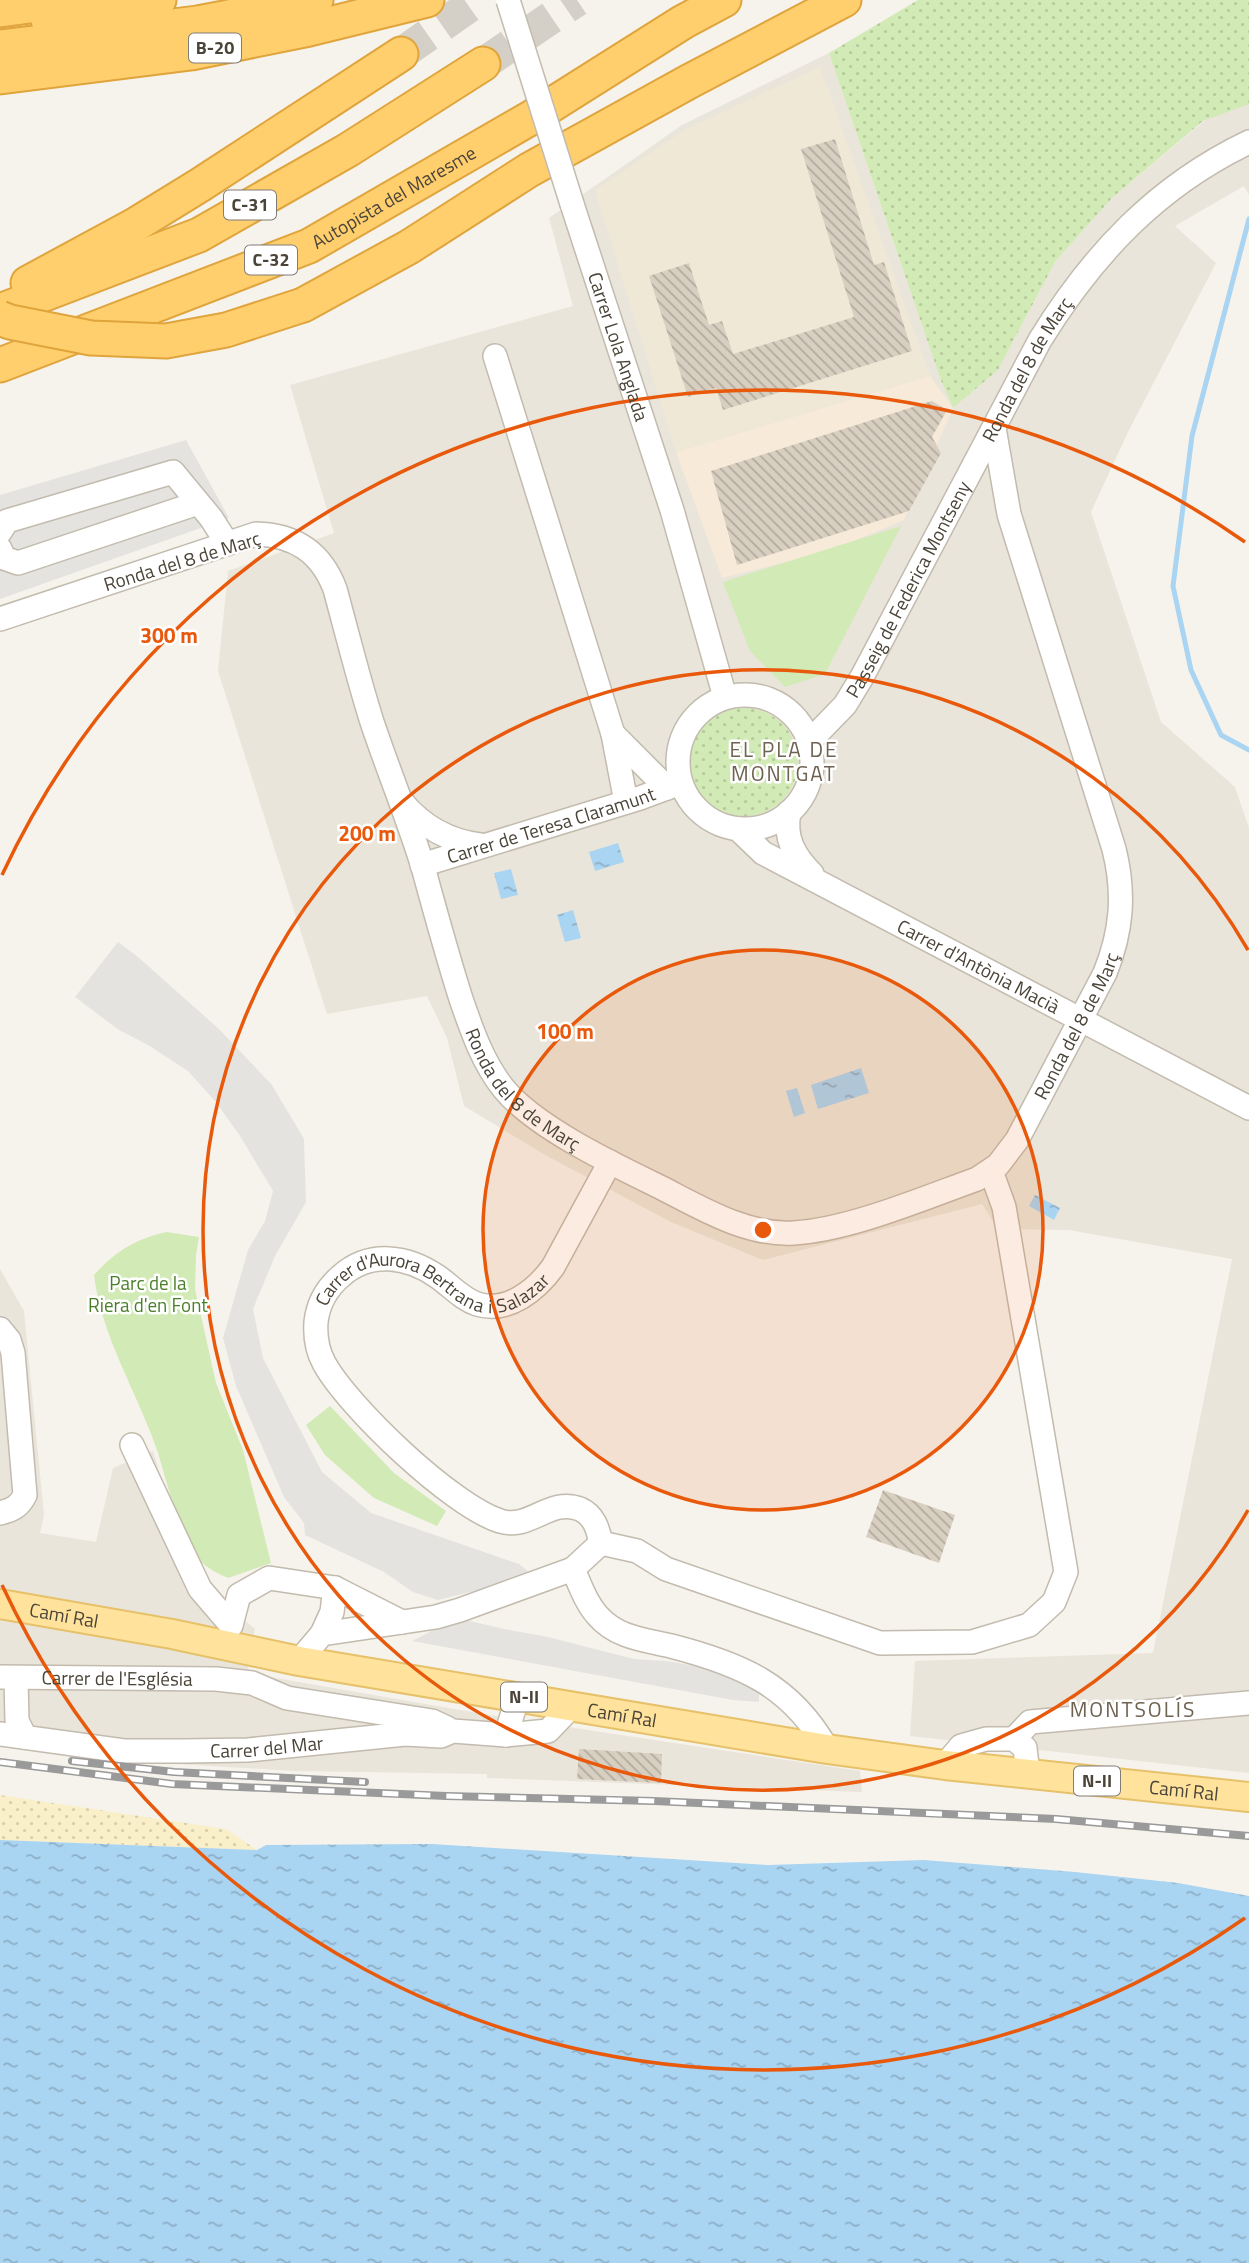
<svg xmlns="http://www.w3.org/2000/svg" width="1249" height="2263" viewBox="0 0 1249 2263" font-family="'Titillium Web',sans-serif">
  <defs>
    <pattern id="grass-dots" width="8" height="8" patternUnits="userSpaceOnUse" patternTransform="scale(1.75)"><rect width="8" height="8" fill="#d2eab5"/><path d="M2 2h.1M6 6h.1" fill="none" stroke="#b6ca9c" stroke-width="1.8" stroke-linecap="round"/></pattern>
    <pattern id="sand-dots" width="8" height="8" patternUnits="userSpaceOnUse" patternTransform="scale(1.75)"><rect width="8" height="8" fill="#f9efc9"/><path d="M2 2h.1M6 6h.1" fill="none" stroke="#d7cead" stroke-width="1.8" stroke-linecap="round"/></pattern>
    <pattern id="water-ripples" width="26" height="14" patternUnits="userSpaceOnUse" patternTransform="scale(1.75)"><rect width="26" height="14" fill="#a9d4f2"/><path d="M2 4q2-2 4 0t4 0M15 11q2-2 4 0t4 0" fill="none" stroke="#8caec5"/></pattern>
    <pattern id="building-back-hatch" width="6" height="6" patternUnits="userSpaceOnUse" patternTransform="scale(1.75)"><rect width="6" height="6" fill="#d8cfc1"/><path d="M-1 5l2 2M0 0l6 6M5-1l2 2" fill="none" stroke="#b1aa9e"/></pattern>
  </defs>
  <rect width="100%" height="100%" fill="#f6f3ec"/>
  <!-- residential -->
  <path fill="#eae5da" d="M829,53L940,378L953,408L998,370L1055,262L1112,198L1209,117L1249,103V195L1244,186L1175,226L1216,263L1128,432L1091,512L1161,722L1235,787L1249,828V1773L910,1736L915,1661L1153,1653L1232,1259L1069,1230L998,1229L982,1204L763,1260L671,1222L547,1156L464,1106L447,1038L427,996L327,1014L218,671L228,571L334,533L290,385L573,306L549,218L682,125Z
    M0,1269L24,1311L44,1515L40,1533L96,1542L113,1468L153,1451L173,1519L204,1586L255,1629L247,1673L495,1716L860,1771L862,1792L487,1778V1774L294,1771L177,1764L0,1742Z"/>
  <!-- commercial -->
  <path fill="#f7ead8" d="M930,376L953,408L904,520L827,552L722,578L676,452Z"/>
  <!-- education -->
  <path fill="#efe8d6" d="M820,67L930,376L676,452L595,190L688,128Z"/>
  <!-- grass -->
  <path fill="url(#grass-dots)" d="M918,0H1249V104L1203,121L1112,198L1055,262L998,370L953,408L940,378L829,53Z
    M690 762a54 54 0 1 1 108 0a54 54 0 1 1-108 0Z"/>
  <!-- sand -->
  <path fill="url(#sand-dots)" d="M0,1795L226,1829L257,1850L0,1840Z"/>
  <!-- park -->
  <path fill="#d2eab5" d="M901,526L825,674L785,687L750,651L723,582Z
    M167,1232L199,1237L196,1255L195,1289L216,1383L243,1450L271,1563L228,1578C213,1572 200,1563 190,1550C186,1544 184,1536 182,1530C172,1505 166,1479 158,1453C138,1393 102,1339 94,1275C116,1251 135,1239 167,1232Z
    M330,1406L394,1473L446,1511L437,1526L374,1498L325,1455L306,1425Z"/>
  <!-- parking -->
  <path fill="#e5e3e0" d="M186,440L229,518L0,599V495Z
    M118,942L138,957L219,1029L272,1085L304,1139L306,1202L275,1256L253,1309L263,1358L322,1472L371,1513L519,1564L534,1576L438,1600L413,1592L384,1572L305,1535L304,1523L284,1497L236,1386L223,1338L248,1250L265,1221L273,1191L240,1136L215,1101L188,1071L148,1045L119,1030L75,997Z
    M457,1618L504,1629L548,1637L634,1659L666,1661L713,1669L759,1692V1702L733,1700L412,1641Z"/>
  <!-- water -->
  <path fill="url(#water-ripples)" d="M618,843L624,862L595,871L589,852Z
    M511,869L518,895L501,899L494,873Z
    M573,910L581,938L565,942L557,915Z
    M861,1068L869,1093L818,1109L811,1085Z
    M797,1088L805,1113L794,1117L786,1091Z
    M1035,1195L1060,1208L1054,1220L1029,1206Z
    M0,1840L257,1850L266,1845L432,1844L768,1865L924,1860L1075,1872L1178,1883L1249,1896V2263H0Z"/>
  <g fill="none" stroke-linecap="round" stroke-linejoin="round">
    <!-- stream -->
    <path stroke="#a9d4f2" stroke-width="5" d="M1249,219L1192,436L1173,586L1191,670L1221,735L1249,750"/>
  </g>
  <!-- building -->
  <path fill="url(#building-back-hatch)" d="M835,139L874,265L884,262L912,351L723,410L716,388L688,397L649,276L689,263L709,325L722,321L733,354L854,317L801,149Z
    M932,401L947,410L932,437L941,453L909,511L737,565L711,471Z
    M883,1490L955,1515L939,1563L866,1537Z
    M579,1749L662,1754L661,1783L577,1779Z"/>
  <g fill="none" stroke-linecap="round" stroke-linejoin="round">
    <!-- highway-tunnel -->
    <path stroke="#d4d0c8" stroke-width="33" stroke-dasharray="33 17" stroke-linecap="butt" d="M401,54L478,0
      M483,64L577,0"/>
    <!-- minor casing -->
    <g stroke="#c2bbae" stroke-width="26">
      <g id="minor">
        <path id="s1" d="M572,204L672,510L725,697"/>
        <path d="M495,356L613,734L626,802"/>
        <path d="M0,532L7,521L173,472L211,518L227,543"/>
        <path d="M0,549L4,558L18,563L198,503"/>
        <path id="s2" d="M0,619L256,534C295,535 321,552 335,589C347,633 358,678 372,722C388,770 408,818 423,867C435,911 447,955 461,999C472,1031 483,1063 504,1089C536,1128 615,1165 660,1187C701,1208 747,1236 794,1233C849,1230 924,1198 977,1179L998,1165L1017,1140L1105,973C1122,931 1125,893 1114,849L1009,514L994,428"/>
        <circle cx="745" cy="762" r="67"/>
        <path d="M613,734L667,788"/>
        <path id="s3" d="M810,741L845,705L862,677L1040,340C1093,254 1157,186 1249,142"/>
        <path d="M402,802C423,827 448,841 480,845"/>
        <path d="M789,812C784,838 794,856 812,874"/>
        <path id="s4" d="M738,829L763,853L1249,1108"/>
        <path id="s5" d="M422,865L640,798L680,783"/>
        <path d="M0,1329L9,1340L13,1353L25,1495C19,1507 12,1510 0,1513"/>
        <path d="M132,1445L200,1589L231,1625"/>
        <path d="M601,1543L637,1551L666,1569L880,1643L972,1642L1029,1625L1054,1602L1066,1572L1004,1207L991,1171"/>
        <path id="s6" d="M601,1543C598,1529 594,1515 580,1509C550,1497 529,1531 500,1521C452,1506 348,1407 324,1363C317,1350 315,1336 316,1322C318,1304 327,1288 341,1276C370,1250 408,1256 438,1277C451,1286 462,1299 477,1304C508,1314 537,1289 553,1267L610,1162"/>
        <path d="M573,1569C580,1585 586,1603 598,1616C617,1638 646,1640 671,1646C741,1664 791,1685 827,1749"/>
        <path d="M231,1625L239,1595L269,1578L335,1588L402,1622"/>
        <path d="M322,1634L332,1612L335,1588"/>
        <path d="M299,1661L322,1634L436,1617L460,1610L573,1569L601,1543"/>
        <path id="s7" d="M0,1677L216,1679L252,1683L287,1698L432,1721L447,1728"/>
        <path d="M16,1679L17,1721L25,1737"/>
        <path id="s8" d="M0,1734L124,1751H185L248,1750L405,1734L441,1736L453,1731L506,1735L548,1731L573,1705"/>
        <path d="M506,1735L518,1696"/>
        <path d="M1014,1739L1030,1722L1249,1703"/>
        <path d="M945,1765L961,1746L986,1739H1014L1025,1748L1028,1773"/>
      </g>
    </g>
    <!-- major casing -->
    <g stroke="#e6c16a" stroke-width="32">
      <g id="major">
        <path id="s9" d="M0,1604L172,1634L299,1661L827,1749L945,1765L1249,1797"/>
      </g>
    </g>
    <!-- highway casing -->
    <g stroke="#e0a43c" stroke-width="37">
      <g id="highway">
        <path d="M0,10L75,0"/>
        <path d="M48,20L159,0"/>
        <path d="M0,47L198,23L316,0"/>
        <path d="M0,77L191,53L309,29L427,0"/>
        <path d="M28,283L135,225L200,185L401,54"/>
        <path d="M303,305L409,247L529,170L690,81L844,0"/>
        <path d="M0,311L199,235L348,150L483,64"/>
        <path id="s10" d="M0,365L309,246L534,116L683,22L724,0"/>
      </g>
    </g>
    <!-- minor -->
    <use href="#minor" stroke="#fff" stroke-width="23"/>
    <!-- major -->
    <use href="#major" stroke="#ffe39c" stroke-width="28"/>
    <!-- highway -->
    <use href="#highway" stroke="#ffcf6e" stroke-width="33"/>
    <!-- rail casing -->
    <g stroke="#9a9a9a" stroke-width="8">
      <path id="rail" d="M72,1761L174,1772L365,1782
        M0,1762L172,1784L446,1796L654,1801L1056,1819L1249,1836"/>
    </g>
    <!-- rail -->
    <use href="#rail" stroke="#fff" stroke-width="5" stroke-dasharray="16" stroke-linecap="butt"/>
    <!-- minor-bridge casing -->
    <g stroke="#c2bbae" stroke-width="26" stroke-linecap="butt">
      <path id="minor-bridge" d="M508,0L572,204"/>
    </g>
    <!-- highway-bridge casing -->
    <g stroke="#e0a43c" stroke-width="37" stroke-linecap="butt">
      <path id="highway-bridge" d="M0,318L10,322L91,338L166,341L226,330L303,305"/>
    </g>
    <!-- minor-bridge -->
    <use href="#minor-bridge" stroke="#fff" stroke-width="23"/>
    <!-- highway-bridge -->
    <use href="#highway-bridge" stroke="#ffcf6e" stroke-width="33"/>
  </g>
  <!-- distance rings -->
  <circle cx="763" cy="1230" r="280" fill="#e8590c" fill-opacity=".12"/>
  <g fill="none" stroke="#e8590c" stroke-width="3.5">
    <circle cx="763" cy="1230" r="280"/>
    <path d="M1248 1510A560 560 0 1 1 1248 950"/>
    <path d="M1245 1918A840 840 0 0 1 2 1585M2 875A840 840 0 0 1 1245 542"/>
  </g>
  <g text-anchor="middle" stroke-width="5" stroke-linejoin="round" paint-order="stroke">
    <!-- shield labels -->
    <g fill="#fff" stroke="#817c74" stroke-width="2">
      <rect x="189" y="33.5" width="52" height="29" rx="5"/>
      <rect x="224" y="190.5" width="52" height="29" rx="5"/>
      <rect x="245" y="245.5" width="52" height="29" rx="5"/>
      <rect x="501" y="1682.5" width="46" height="29" rx="5"/>
      <rect x="1074" y="1766.5" width="46" height="29" rx="5"/>
    </g>
    <g font-size="18" font-weight="bold" fill="#4b4439">
      <text x="215" y="54">B-20</text>
      <text x="250" y="211">C-31</text>
      <text x="271" y="266">C-32</text>
      <text x="524" y="1703">N-II</text>
      <text x="1097" y="1787">N-II</text>
    </g>
    <!-- street labels -->
    <g font-size="19" fill="#4b4439" stroke="#fff">
      <text dy="7" stroke="none"><textPath href="#s10" startOffset="429">Autopista del Maresme</textPath></text>
      <text dy="7" stroke="none"><textPath href="#s1" startOffset="150">Carrer Lola Anglada</textPath></text>
      <text dy="7" stroke="none"><textPath href="#s3" startOffset="432">Ronda del 8 de Març</textPath></text>
      <text transform="translate(182 561) rotate(-17)" y="7">Ronda del 8 de Març</text>
      <text dy="7" stroke="none"><textPath href="#s3" startOffset="182">Passeig de Federica Montseny</textPath></text>
      <text dy="7" stroke="none"><textPath href="#s5" startOffset="135">Carrer de Teresa Claramunt</textPath></text>
      <text dy="7" stroke="none"><textPath href="#s4" startOffset="278">Carrer d'Antònia Macià</textPath></text>
      <text dy="7" stroke="none"><textPath href="#s2" startOffset="1608">Ronda del 8 de Març</textPath></text>
      <text dy="7" stroke="none"><textPath href="#s2" startOffset="915">Ronda del 8 de Març</textPath></text>
      <text dy="7" stroke="none"><textPath href="#s6" startOffset="558">Carrer d'Aurora Bertrana i Salazar</textPath></text>
      <text dy="7" stroke="none"><textPath href="#s9" startOffset="65">Camí Ral</textPath></text>
      <text dy="7" stroke="none"><textPath href="#s7" startOffset="117">Carrer de l'Església</textPath></text>
      <text dy="7" stroke="none"><textPath href="#s9" startOffset="632">Camí Ral</textPath></text>
      <text dy="7" stroke="none"><textPath href="#s8" startOffset="268">Carrer del Mar</textPath></text>
      <text dy="7" stroke="none"><textPath href="#s9" startOffset="1199">Camí Ral</textPath></text>
    </g>
    <!-- park labels -->
    <g font-size="19" fill="#4a7f2a" stroke="#fff">
      <text x="148" y="1290">Parc de la<tspan x="148" dy="22">Riera d'en Font</tspan></text>
    </g>
    <!-- neighbourhood labels -->
    <g font-size="21" letter-spacing="2" fill="#6e6250" stroke="#fff">
      <text x="784" y="757">EL PLA DE<tspan x="784" dy="24">MONTGAT</tspan></text>
      <text x="1133" y="1717">MONTSOLÍS</text>
    </g>
  </g>
  <circle cx="763" cy="1230" r="10" fill="#e8590c" stroke="#fff" stroke-width="3.5"/>
  <g font-size="21" text-anchor="middle" font-weight="bold" fill="#e8590c" stroke="#fff" stroke-width="5" stroke-linejoin="round" paint-order="stroke">
    <text x="169" y="643">300 m</text>
    <text x="367" y="841">200 m</text>
    <text x="565" y="1039">100 m</text>
  </g>
</svg>
